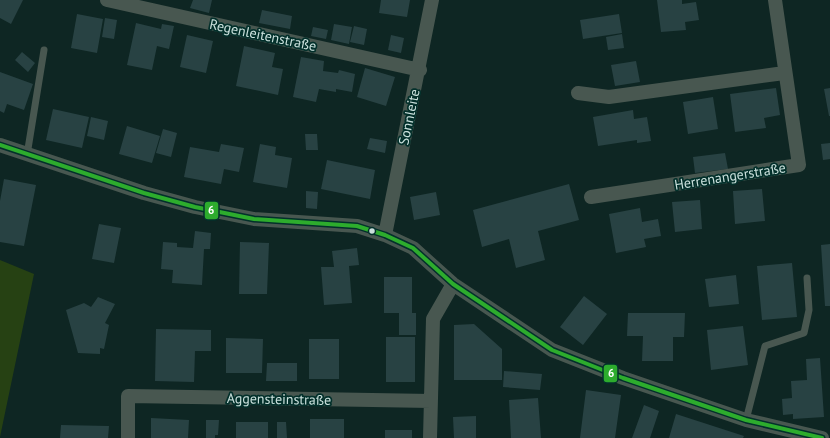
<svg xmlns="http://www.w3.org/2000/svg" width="830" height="438" viewBox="0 0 830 438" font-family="'PT Sans',sans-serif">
  <rect width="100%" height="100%" fill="#0e2623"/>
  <!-- green -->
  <path fill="#264113" d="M0,260L34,274L0,437Z"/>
  <!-- building -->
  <path fill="#284243" d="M0,0H23L11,24L0,18Z
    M193,0H212L209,13L190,8Z
    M381,0H410L407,17L379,13Z
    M657,0H682V4L696,2L699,20L685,22L686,30L661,32Z
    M262,10L292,16L290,29L259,23Z
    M77,14L103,19L97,53L71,48Z
    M619,14L622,33L583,39L580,20Z
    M105,18L117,20L114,39L102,37Z
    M136,23L161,29L162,24L174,26L169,49L157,46L152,70L127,65Z
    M334,24L352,27L349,44L331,40Z
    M354,26L367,29L364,45L350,42Z
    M313,27L328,30L326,39L311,36Z
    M622,34L624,48L608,50L606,37Z
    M187,35L213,41L206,73L180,67Z
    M391,35L404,38L401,53L388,50Z
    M244,46L275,53L272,67L283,69L278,95L236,86Z
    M22,52L35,63L28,72L15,60Z
    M301,57L324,61L323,71L338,73L339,70L355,74L352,92L336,89V92L319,89L316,102L293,97Z
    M636,61L640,82L615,86L611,65Z
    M365,68L395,77L386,106L357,97Z
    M0,72L33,84L24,110L7,104L4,113L0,111Z
    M776,88L780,115L764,118L766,128L735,132L730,94Z
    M830,88V116H829L824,89Z
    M713,97L718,129L688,134L683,102Z
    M53,109L89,117L82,148L46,140Z
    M633,110L634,119L647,117L651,141L637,143V140L598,146L593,117Z
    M91,117L108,121L104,140L87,136Z
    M127,126L160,136L152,163L119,154Z
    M163,129L177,133L171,157L156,153Z
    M305,134H317L318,150H306Z
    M370,138L387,141L385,153L367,149Z
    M830,143V159L823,160L821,144Z
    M221,144L244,148L239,172L224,169L221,184L184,177L190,147L219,152Z
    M260,144L276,147L275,155L292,158L287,188L253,182Z
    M725,153L728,169L695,173L693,157Z
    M327,160L375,170L370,199L321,189Z
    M4,179L36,185L24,246L0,242V201Z
    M569,184L579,220L538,231L545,260L516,268L509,239L482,247L473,210Z
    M762,189L765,221L735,224L733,191Z
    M306,191L318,192L317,209L306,208Z
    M436,192L440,215L414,220L410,197Z
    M700,200L702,229L675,232L672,202Z
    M640,208L642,222L658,219L661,236L644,239L646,247L616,253L609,214Z
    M99,224L121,228L114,263L92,259Z
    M195,231L211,233L210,249H204L202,285L172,283L173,270L161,269L163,242L177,243V247L193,248Z
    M240,242L269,243L267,294H239Z
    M830,244V306H825L821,245Z
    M357,248L359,265L349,266L352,303L324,305L321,267H334L332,251Z
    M792,263L797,317L762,320L757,266Z
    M736,275L739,304L709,307L705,279Z
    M384,277H412V313H416V335H399V313H384Z
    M584,296L607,314L583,345L560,327Z
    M98,297L115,304L105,323L109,325L104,349L100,348V354L78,353L66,310L84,303L91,307Z
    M628,313H685L684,337H673V361H642L643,336H627Z
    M474,324L502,349V380H454V325Z
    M743,326L748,365L711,370L707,330Z
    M156,329L211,330V351H195L194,382L155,381Z
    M386,337H415V382H386Z
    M226,338L263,339L262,373H226Z
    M309,339H339V379H309Z
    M820,358L824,417L793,419V414L783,415L782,399L792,398L791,381L807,380L806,359Z
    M267,363H297V381H266Z
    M504,371L542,374L540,390L503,387Z
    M586,390L621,395L615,438H580Z
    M538,398L541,438H511L509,400Z
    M644,405L659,411L650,438H632Z
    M676,414L744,436L743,438H669Z
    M476,416V438H454L453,417Z
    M151,418L189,420L188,438H151Z
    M310,419H344V438H310Z
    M206,420H219L218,435H215V438H206Z
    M236,422H268V438H236Z
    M277,422H286L287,438H277Z
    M61,425L109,426L108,438H60Z
    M385,430H412V438H385Z"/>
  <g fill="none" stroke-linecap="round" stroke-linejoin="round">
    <!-- lane -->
    <path stroke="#485750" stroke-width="7" d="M27,155L44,50
      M746,420L765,346L804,333L809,310L807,278"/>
    <!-- street -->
    <path stroke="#485750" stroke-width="14" d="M107,0L420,70
      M578,93L609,97L784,73
      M0,145L144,193L195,207L254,219L357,226L385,235L413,248L453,284L552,350L623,378L746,420L822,438
      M591,197L799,165L775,0
      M385,235L432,0
      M128,438V396L431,401
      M430,438L433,319L453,284"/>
    <!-- bus-1 casing -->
    <g stroke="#03302b" stroke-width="7">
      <path id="bus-1" d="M0,145L144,193L195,207L254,219L357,226L385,235L413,248L453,284L552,350L623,378L746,420L822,438"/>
    </g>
    <!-- bus-1 -->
    <use href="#bus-1" stroke="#2dac2d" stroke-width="4"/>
  </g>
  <!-- markers -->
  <circle fill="#cae0dc" stroke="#03302b" stroke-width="1.5" cx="372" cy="231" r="3.5"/>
  <g text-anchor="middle" stroke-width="3.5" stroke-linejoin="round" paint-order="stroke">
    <!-- street labels -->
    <g font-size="14" fill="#cae0dc" stroke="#03302b">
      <text transform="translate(263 35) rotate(12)" y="5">Regenleitenstraße</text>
      <text transform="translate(409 117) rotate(-78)" y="5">Sonnleite</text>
      <text transform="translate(730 176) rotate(-9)" y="5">Herrenangerstraße</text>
      <text transform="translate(279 399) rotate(1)" y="5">Aggensteinstraße</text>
    </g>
  </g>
  <g stroke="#03302b" stroke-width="1.5">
    <rect x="204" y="201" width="15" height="19" rx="4" fill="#2dac2d"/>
    <rect x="603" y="364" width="15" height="19" rx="4" fill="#2dac2d"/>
  </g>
  <g font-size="11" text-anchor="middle" font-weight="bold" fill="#fff">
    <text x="211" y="214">6</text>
    <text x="611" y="377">6</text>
  </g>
</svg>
